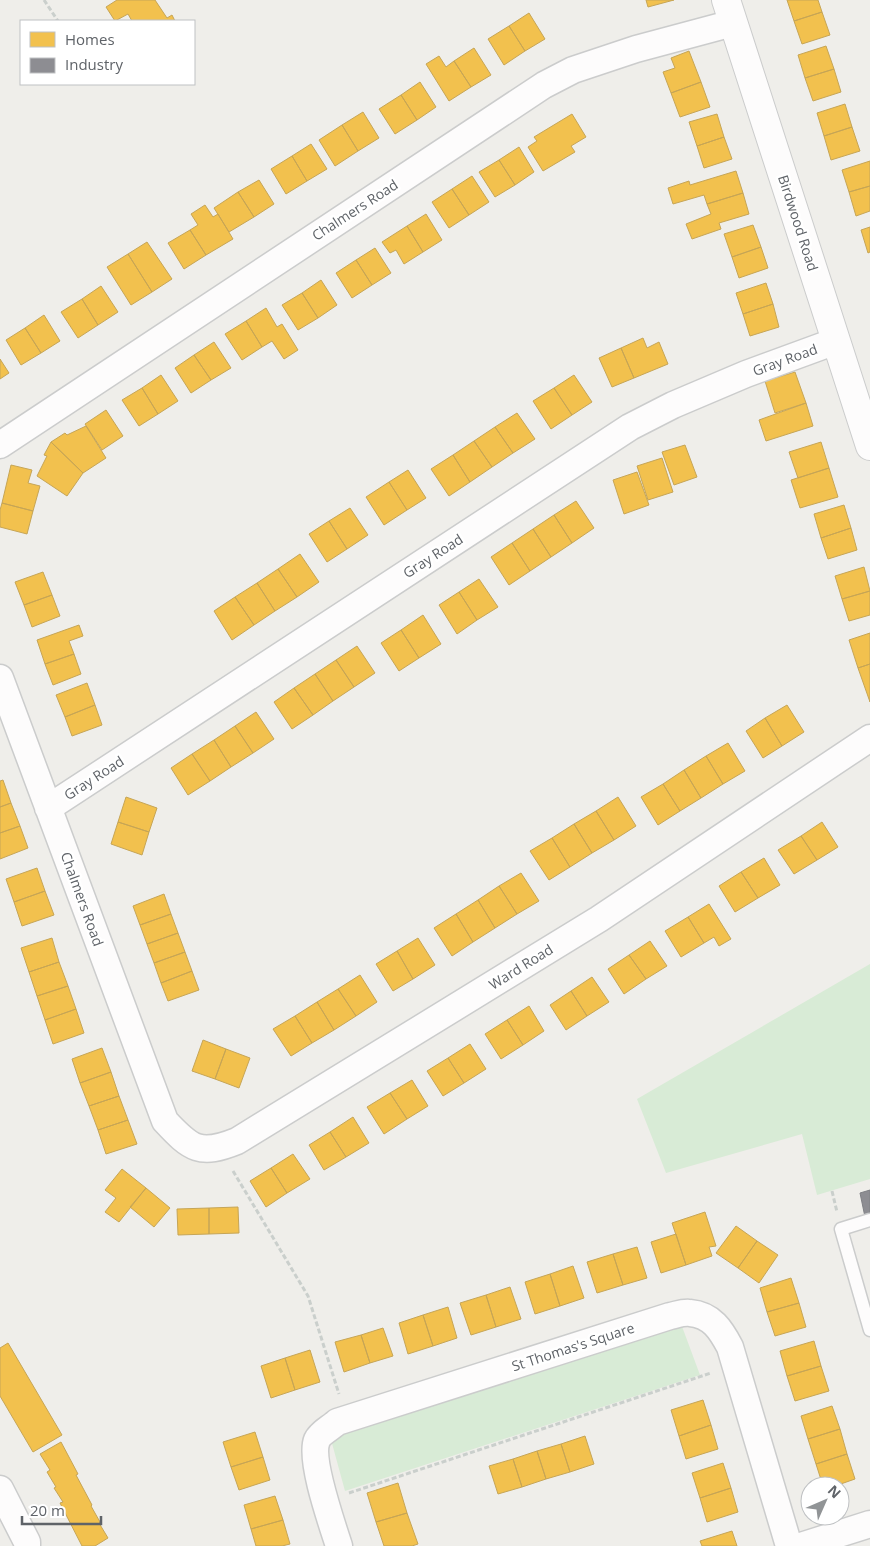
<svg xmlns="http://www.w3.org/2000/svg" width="870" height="1546" viewBox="0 0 870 1546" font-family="'Open Sans',sans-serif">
  <rect width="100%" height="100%" fill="#efeeea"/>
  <!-- green -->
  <path fill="#d8ebd6" d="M870,964V1179L817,1195L802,1134L666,1173L637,1099Z
    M680,1321L700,1375L345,1491L330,1436Z"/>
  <!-- homes -->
  <path fill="#f2c14e" stroke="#c6a556" d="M117,0H155L167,18L172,15L175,21H132L128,14L115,21L106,7Z
    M646,0H674L648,7Z
    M787,0H818L822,12L794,21Z
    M822,12L830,35L802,44L794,21Z
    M529,13L545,39L525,51L509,26Z
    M509,26L525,51L504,65L488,39Z
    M826,46L834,69L805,78L798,55Z
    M474,48L491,75L471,87L454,61Z
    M689,51L701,82L671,93L663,72L675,68L671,58Z
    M439,56L446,67L454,61L471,87L449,101L426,64Z
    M834,69L841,92L813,101L805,78Z
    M420,82L436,107L417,120L401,95Z
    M701,82L710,107L680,117L671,93Z
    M401,95L417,120L395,134L379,109Z
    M845,104L852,127L824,136L817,113Z
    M363,112L379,138L358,151L342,125Z
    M572,114L586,137L571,146L575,152L543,171L528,147L537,141L534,137Z
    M717,114L724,137L697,146L689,122Z
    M342,125L358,151L335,166L319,140Z
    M852,127L860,151L831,160L824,136Z
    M724,137L732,159L704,168L697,146Z
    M311,144L327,169L307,181L292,156Z
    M519,147L534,172L515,185L499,160Z
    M292,156L307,181L286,194L271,169Z
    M499,160L515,185L495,197L479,172Z
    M870,161V186L849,192L842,170Z
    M736,171L743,193L707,204L704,195L673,204L668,188L689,181L690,185Z
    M472,176L489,202L469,215L452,189Z
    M259,180L274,204L254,217L238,192Z
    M870,186V211L856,216L849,192Z
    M452,189L469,215L449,228L432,202Z
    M238,192L254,217L229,232L214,208Z
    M743,193L749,214L719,223L721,229L692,239L686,224L711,214L707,204Z
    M205,205L213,217L218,214L233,239L206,255L190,230L198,225L191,214Z
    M426,214L442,240L423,252L407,226Z
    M753,225L761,247L732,257L724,234Z
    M407,226L423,252L404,264L396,250L390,253L382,242Z
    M870,227V252L868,253L861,230Z
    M190,230L206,255L184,269L168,243Z
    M147,242L172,279L152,292L128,254Z
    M761,247L768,268L739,278L732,257Z
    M375,248L391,273L372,285L356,260Z
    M128,254L152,292L131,305L107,267Z
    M356,260L372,285L352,298L336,273Z
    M321,280L337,305L318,318L302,293Z
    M766,283L773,304L743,314L736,293Z
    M101,286L118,312L98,325L82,299Z
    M302,293L318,318L298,330L282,305Z
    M82,299L98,325L78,338L61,312Z
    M773,304L779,327L750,336L743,314Z
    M266,308L277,327L282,324L298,350L284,359L272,341L262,347L246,321Z
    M44,315L60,341L41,353L25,328Z
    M246,321L262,347L242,360L225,334Z
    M25,328L41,353L21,365L6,340Z
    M643,338L647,348L659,342L668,364L634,378L621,348Z
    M214,342L231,368L211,380L194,355Z
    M621,348L634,378L612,387L599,358Z
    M194,355L211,380L191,393L175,368Z
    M0,359L9,373L0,379Z
    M795,372L806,403L775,413L765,381Z
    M161,375L178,401L158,414L142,388Z
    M574,375L592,402L572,415L554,388Z
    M142,388L158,414L139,426L122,400Z
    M554,388L572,415L551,429L533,401Z
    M806,403L813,426L766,441L759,420Z
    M106,410L123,436L102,450L85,424Z
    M517,413L535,439L513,453L495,427Z
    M86,426L106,458L83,473L51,442L65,433L67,435Z
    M495,427L513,453L492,467L474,441Z
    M474,441L492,467L470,482L453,455Z
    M51,442L83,473L67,496L37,476L47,456L44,455Z
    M821,442L829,468L798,478L789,452Z
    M685,445L697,477L674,485L662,452Z
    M453,455L470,482L449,496L431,469Z
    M662,458L673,492L648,500L637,466Z
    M11,465L32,470L28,483L40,486L33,511L2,503Z
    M829,468L838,497L800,508L791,480Z
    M408,470L426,498L407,510L389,482Z
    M637,472L649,505L624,514L613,480Z
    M389,482L407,510L384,525L366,497Z
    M576,501L594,528L572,543L554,515Z
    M2,503L33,511L27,534L0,527V510Z
    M844,505L851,528L821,538L814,514Z
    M350,508L368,535L347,549L329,521Z
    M554,515L572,543L551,557L533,529Z
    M329,521L347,549L327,562L309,534Z
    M851,528L857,550L828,559L821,538Z
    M533,529L551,557L530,571L512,543Z
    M512,543L530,571L509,585L491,557Z
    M300,554L319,582L297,597L278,569Z
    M864,567L870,591L842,599L835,576Z
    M278,569L297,597L275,611L257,583Z
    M43,572L52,595L24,605L15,582Z
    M479,579L498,607L477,620L459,592Z
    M257,583L275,611L254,625L235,597Z
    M870,591V615L849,621L842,599Z
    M459,592L477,620L457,634L439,605Z
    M52,595L60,616L32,627L24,605Z
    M235,597L254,625L232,640L214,611Z
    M423,615L441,644L419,658L401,630Z
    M79,625L83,636L69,641L74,654L45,664L37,640Z
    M401,630L419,658L399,671L381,643Z
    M870,633V664L858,668L849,640Z
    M357,646L375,673L354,687L336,660Z
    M74,654L81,674L53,685L45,664Z
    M336,660L354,687L333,701L315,674Z
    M870,664V702L858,668Z
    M315,674L333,701L313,715L294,688Z
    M87,683L95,705L65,717L56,695Z
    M294,688L313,715L292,729L274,702Z
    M95,705L102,725L72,736L65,717Z
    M787,705L804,732L782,746L765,718Z
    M256,712L274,739L253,753L235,726Z
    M765,718L782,746L763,758L746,731Z
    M235,726L253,753L231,767L214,740Z
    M214,740L231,767L210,781L192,754Z
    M728,743L745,771L723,784L706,756Z
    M192,754L210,781L188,795L171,768Z
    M706,756L723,784L701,798L684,770Z
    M684,770L701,798L680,811L663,784Z
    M3,780L11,803L0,807V781Z
    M663,784L680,811L658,825L641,797Z
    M126,797L157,808L149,832L118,822Z
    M618,797L636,826L614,840L596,811Z
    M11,803L20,826L0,833V807Z
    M596,811L614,840L592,853L574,824Z
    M118,822L149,832L142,855L111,844Z
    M822,822L838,847L817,860L801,836Z
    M574,824L592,853L570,867L552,838Z
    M20,826L28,848L0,859V833Z
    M801,836L817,860L794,874L778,850Z
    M552,838L570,867L549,880L530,851Z
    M764,858L780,885L758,898L741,872Z
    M37,868L45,891L14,902L6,879Z
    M741,872L758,898L735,912L719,886Z
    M521,873L539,901L517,914L499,886Z
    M499,886L517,914L495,928L478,900Z
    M45,891L54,915L22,926L14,902Z
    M164,894L171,914L140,925L133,906Z
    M478,900L495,928L473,942L456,914Z
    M709,904L731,939L719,946L714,937L704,943L688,917Z
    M171,914L178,933L147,944L140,925Z
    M456,914L473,942L452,956L434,928Z
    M688,917L704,943L681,957L665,931Z
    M178,933L185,952L154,963L147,944Z
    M52,938L59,962L29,972L21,948Z
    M418,938L435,965L413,979L397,951Z
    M650,941L667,966L646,979L629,955Z
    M397,951L413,979L393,991L376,964Z
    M185,952L192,971L161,983L154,963Z
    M629,955L646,979L624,994L608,969Z
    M59,962L68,986L37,996L29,972Z
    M192,971L199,990L168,1001L161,983Z
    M360,975L377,1002L356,1016L338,989Z
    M592,977L609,1002L587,1016L571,991Z
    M68,986L76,1009L45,1020L37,996Z
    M338,989L356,1016L334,1030L317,1002Z
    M571,991L587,1016L566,1030L550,1005Z
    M317,1002L334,1030L312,1043L295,1016Z
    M529,1006L544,1031L523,1045L507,1020Z
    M76,1009L84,1033L53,1044L45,1020Z
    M295,1016L312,1043L291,1056L273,1029Z
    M507,1020L523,1045L501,1059L485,1034Z
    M203,1040L226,1049L215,1079L192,1071Z
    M470,1044L486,1069L464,1083L448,1058Z
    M102,1048L111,1072L80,1083L72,1059Z
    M226,1049L250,1058L239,1088L215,1079Z
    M448,1058L464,1083L443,1096L427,1071Z
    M111,1072L119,1096L89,1106L80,1083Z
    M412,1080L428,1106L407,1119L390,1093Z
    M390,1093L407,1119L384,1134L367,1107Z
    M119,1096L128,1120L98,1130L89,1106Z
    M353,1117L369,1143L346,1157L330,1132Z
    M128,1120L137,1144L106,1154L98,1130Z
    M330,1132L346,1157L324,1170L309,1145Z
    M293,1154L310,1179L287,1193L271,1168Z
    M271,1168L287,1193L266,1207L250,1181Z
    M122,1169L146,1188L119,1222L105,1212L116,1198L105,1190Z
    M146,1188L170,1208L154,1227L130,1207Z
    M238,1207L239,1233L209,1234V1208Z
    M209,1208V1234L178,1235L177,1209Z
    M705,1212L716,1246L709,1247L712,1256L686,1265L672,1223Z
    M736,1226L757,1241L738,1268L716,1253Z
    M676,1234L686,1265L661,1273L651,1242Z
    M757,1241L778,1255L759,1283L738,1268Z
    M637,1247L647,1278L623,1285L613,1254Z
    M613,1254L623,1285L597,1293L587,1262Z
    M573,1266L584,1298L560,1306L550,1274Z
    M550,1274L560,1306L535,1314L525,1282Z
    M791,1278L799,1303L767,1312L760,1288Z
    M510,1287L521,1319L496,1327L486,1295Z
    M486,1295L496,1327L471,1335L460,1303Z
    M799,1303L806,1327L775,1336L767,1312Z
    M448,1307L457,1338L433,1346L423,1315Z
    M423,1315L433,1346L408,1354L399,1323Z
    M383,1328L393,1356L370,1363L361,1335Z
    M361,1335L370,1363L344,1372L335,1342Z
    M814,1341L821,1366L787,1376L780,1351Z
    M8,1343L62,1435L33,1452L0,1396V1348Z
    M310,1350L320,1382L295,1390L285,1358Z
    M285,1358L295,1390L271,1398L261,1366Z
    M821,1366L829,1391L795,1401L787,1376Z
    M703,1400L711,1425L679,1436L671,1410Z
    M832,1406L840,1429L808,1439L801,1416Z
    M711,1425L718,1449L686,1459L679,1436Z
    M840,1429L847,1454L816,1464L808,1439Z
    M255,1432L263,1457L231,1467L223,1442Z
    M585,1436L594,1464L570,1472L561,1444Z
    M61,1442L78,1474L76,1475L92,1505L91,1506L100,1522L99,1523L108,1538L95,1546H82L60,1503L63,1502L54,1488L56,1487L47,1472L50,1470L40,1454Z
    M561,1444L570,1472L546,1479L537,1451Z
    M537,1451L546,1479L522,1487L513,1459Z
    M847,1454L855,1479L835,1486H823L816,1464Z
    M263,1457L270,1480L239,1490L231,1467Z
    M513,1459L522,1487L498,1494L489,1466Z
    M723,1463L731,1488L700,1498L692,1473Z
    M398,1483L407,1513L376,1522L367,1493Z
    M731,1488L738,1512L707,1522L700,1498Z
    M275,1496L283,1520L251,1529L244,1505Z
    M407,1513L418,1544L412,1546H384L376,1522Z
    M283,1520L290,1544L282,1546H256L251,1529Z
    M732,1531L737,1546H702L700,1541Z"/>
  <!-- industry -->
  <path fill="#8d8d92" stroke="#7f8085" d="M870,1190V1215L865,1217L860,1193Z"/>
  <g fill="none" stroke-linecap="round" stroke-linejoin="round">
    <!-- service casing -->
    <g stroke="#cbcccc" stroke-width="15">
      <path id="service" d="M870,1220L841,1229L870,1330"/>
    </g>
    <!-- minor casing -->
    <g stroke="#cbcccc" stroke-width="29">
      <path id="minor" d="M0,445L544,85L573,70L636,49L733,23
        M0,678L165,1121C191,1149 200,1156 237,1141L599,919L870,738
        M48,808L630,427L673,405L746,374L836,341
        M0,1489L27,1542V1546
        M339,1546C332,1524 309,1459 317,1440C320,1433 332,1427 337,1422L670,1316C676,1315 683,1312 690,1313C712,1315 721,1330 730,1347L789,1546
        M801,1546L870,1524"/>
    </g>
    <!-- tertiary casing -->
    <g stroke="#cbcccc" stroke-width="30">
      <path id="tertiary" d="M726,0L870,446"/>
    </g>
    <!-- path -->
    <path stroke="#cacfcc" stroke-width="3" stroke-dasharray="5 2.5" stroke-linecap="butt" d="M44,0L58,21
      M233,1171L308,1296L339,1394
      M832,1191L837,1212
      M349,1493L711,1373"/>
    <!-- service -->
    <use href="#service" stroke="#fdfcfc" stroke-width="12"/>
    <!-- minor -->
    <use href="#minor" stroke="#fdfcfc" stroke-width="26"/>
    <!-- tertiary -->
    <use href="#tertiary" stroke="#fdfcfc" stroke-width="28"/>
  </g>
  <g text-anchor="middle" stroke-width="5" stroke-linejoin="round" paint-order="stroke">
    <!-- street labels -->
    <g font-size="14" fill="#5f6368" stroke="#fff">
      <text transform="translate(355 210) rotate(-33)" y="5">Chalmers Road</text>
      <text transform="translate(798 223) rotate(72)" y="5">Birdwood Road</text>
      <text transform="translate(785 360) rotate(-20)" y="5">Gray Road</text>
      <text transform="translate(433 556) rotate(-33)" y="5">Gray Road</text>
      <text transform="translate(94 778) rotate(-33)" y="5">Gray Road</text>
      <text transform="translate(82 899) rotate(70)" y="5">Chalmers Road</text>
      <text transform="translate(521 967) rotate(-32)" y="5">Ward Road</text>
      <text transform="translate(573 1347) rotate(-18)" y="5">St Thomas's Square</text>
    </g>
  </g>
  <!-- legend -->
  <rect x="20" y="20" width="175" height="65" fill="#ffffff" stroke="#bfc1c3"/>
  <rect x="30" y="32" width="25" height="15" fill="#f2c14e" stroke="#bfc1c3"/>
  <text x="65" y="45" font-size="15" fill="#5f6368">Homes</text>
  <rect x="30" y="58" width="25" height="15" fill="#8d8d92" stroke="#bfc1c3"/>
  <text x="65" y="70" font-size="15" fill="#5f6368">Industry</text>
  <!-- north arrow -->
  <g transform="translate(825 1501) rotate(45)"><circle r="24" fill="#ffffff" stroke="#bfc1c3"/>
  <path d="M0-4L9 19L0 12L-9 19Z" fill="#919496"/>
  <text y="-8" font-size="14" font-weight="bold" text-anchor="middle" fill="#5f6368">N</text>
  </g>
  <!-- scale -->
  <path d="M22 1516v8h79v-8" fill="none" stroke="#5f6368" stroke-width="2.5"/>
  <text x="30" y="1516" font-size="15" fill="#5f6368" stroke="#ffffff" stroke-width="4" paint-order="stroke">20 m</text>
</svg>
